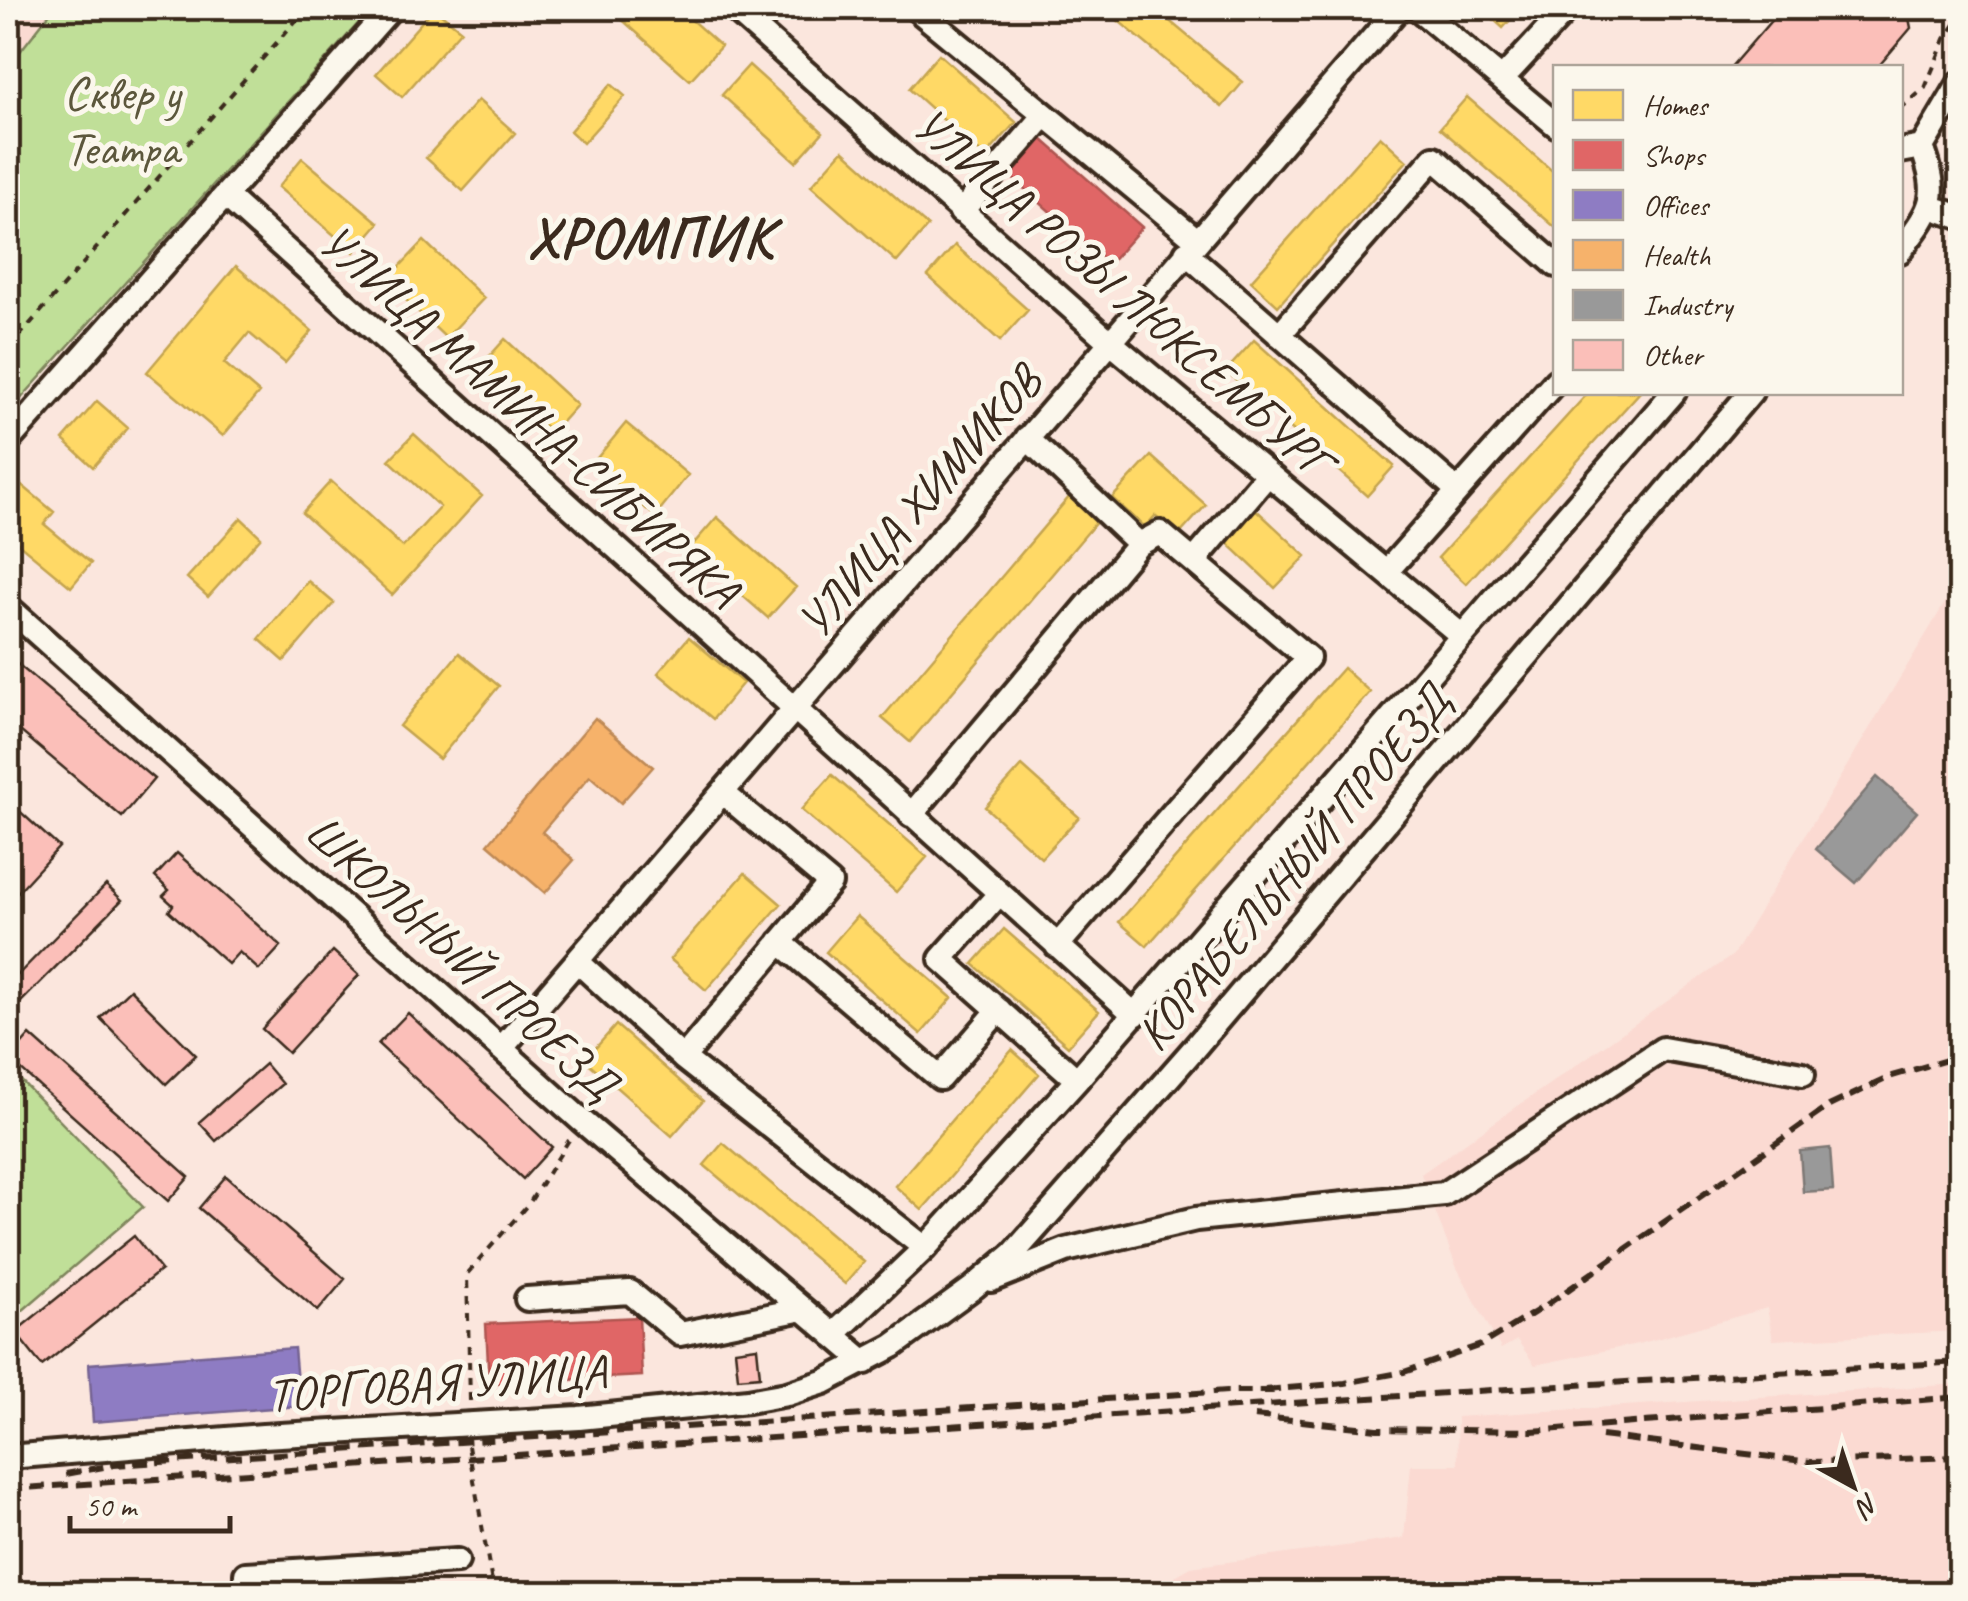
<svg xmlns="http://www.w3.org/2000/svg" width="1968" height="1601" viewBox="0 0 1968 1601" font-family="Caveat,sans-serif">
  <rect width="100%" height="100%" fill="#fbe6dd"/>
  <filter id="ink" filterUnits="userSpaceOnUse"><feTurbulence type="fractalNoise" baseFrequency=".01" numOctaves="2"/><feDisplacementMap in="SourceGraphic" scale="20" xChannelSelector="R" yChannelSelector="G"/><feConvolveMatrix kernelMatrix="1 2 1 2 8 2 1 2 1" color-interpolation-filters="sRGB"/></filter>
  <g filter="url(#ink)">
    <!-- built -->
    <path fill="#fbdad2" d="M8,8H54L8,67Z
      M1960,578V1331L1773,1340L1767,1308L1642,1343L1535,1365L1517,1340L1501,1349L1456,1266L1421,1174L1733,955Z
      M1960,1384V1593H1174L1175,1576L1191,1567L1404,1538L1411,1465H1458L1457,1417Z"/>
    <!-- green -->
    <path fill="#c0df98" stroke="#7e845b" stroke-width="2.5" d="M54,8H372L8,413V67Z
      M8,1067L143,1207L8,1323Z"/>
    <!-- homes -->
    <path fill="#ffd966" stroke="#c4a450" stroke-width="2.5" d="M434,8L461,30L402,97L376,74Z
      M609,8H678L721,46L690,80Z
      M1103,8H1154L1243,82L1222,107Z
      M1481,8H1521L1503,28Z
      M939,54L1016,122L985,157L909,89Z
      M749,65L823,132L796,162L722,95Z
      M611,84L625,96L583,143L570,131Z
      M1467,97L1556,174V228L1440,128Z
      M478,100L515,133L463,191L426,158Z
      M1380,136L1407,161L1278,306L1251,281Z
      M843,150L928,226L897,262L811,186Z
      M302,158L379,223L354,252L278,187Z
      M424,241L484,298L446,338L386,281Z
      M955,245L1028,310L1000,341L928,276Z
      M236,266L312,331L285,363L249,333L224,363L259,393L223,436L147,372Z
      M505,339L577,405L552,433L480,367Z
      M1254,340L1394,466L1367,496L1226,371Z
      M1589,392H1640L1466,584L1438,558Z
      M97,401L128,428L93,467L63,440Z
      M626,423L688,475L655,516L592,464Z
      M414,434L482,496L392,595L302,513L331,481L403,547L440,507L389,460Z
      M1151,456L1206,505L1178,536L1155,516L1145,527L1112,498Z
      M18,482L54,512L44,524L91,563L71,587L8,535V494Z
      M1070,496L1098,520L910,742L882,718Z
      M1251,505L1306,556L1275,588L1221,537Z
      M717,517L796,587L768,618L689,549Z
      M241,518L261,537L208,597L187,578Z
      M308,581L334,603L284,661L259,639Z
      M689,637L743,683L713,719L658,673Z
      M459,653L499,686L439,759L399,726Z
      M1343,668L1370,692L1147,946L1119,922Z
      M1022,766L1079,817L1041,858L985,807Z
      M832,775L927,857L896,892L801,810Z
      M745,873L781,904L706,990L670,959Z
      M857,916L952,998L921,1034L826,952Z
      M1004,929L1099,1011L1068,1046L973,964Z
      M616,1025L703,1101L672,1136L585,1060Z
      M1012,1050L1039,1074L922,1210L895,1186Z
      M723,1143L864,1262L845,1284L704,1165Z"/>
    <!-- shops -->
    <path fill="#e06666" stroke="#ae5450" stroke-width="2.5" d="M1042,139L1142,227L1109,264L1010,176Z
      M639,1317L642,1376L489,1384L486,1324Z"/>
    <!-- offices -->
    <path fill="#8e7cc3" stroke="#756392" stroke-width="2.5" d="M294,1348L299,1406L93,1422L89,1364Z"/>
    <!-- health -->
    <path fill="#f6b26b" stroke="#be8954" stroke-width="2.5" d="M595,718L653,767L621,803L590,776L542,832L574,860L545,893L488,844Z"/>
    <!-- industry -->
    <path fill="#999" stroke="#7d7874" stroke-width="2.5" d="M1877,777L1917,812L1856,883L1816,849Z
      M1830,1148L1833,1190L1803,1192L1800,1151Z"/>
    <!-- building -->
    <path fill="#fbbfb9" stroke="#3b2a1e" stroke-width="2.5" d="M1782,8H1907L1911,28L1877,68H1730Z
      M8,656L154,779L122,817L8,721Z
      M14,806L59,847L14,896L8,890V855L15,848L8,841V813Z
      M177,853L281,946L259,970L239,952L228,964L169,911L173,905L163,896L169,890L155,877Z
      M106,885L122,900L14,1009L18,1013L8,1024V985Z
      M333,951L359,975L288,1053L262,1029Z
      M130,989L196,1055L166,1084L100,1018Z
      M408,1013L552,1147L523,1179L378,1044Z
      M30,1035L189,1177L168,1201L9,1059Z
      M265,1064L282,1084L216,1141L199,1122Z
      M226,1176L345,1279L318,1311L199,1208Z
      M134,1236L161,1270L42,1366L15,1332Z
      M757,1347L760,1376L738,1378L735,1350Z"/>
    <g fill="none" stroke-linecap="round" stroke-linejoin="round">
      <!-- minor casing -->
      <g stroke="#3b2a1e" stroke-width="30">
        <path id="minor" d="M733,8L1110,342L1461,635
          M915,8L1197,240
          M1417,8L1556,125
          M1502,79L1568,8
          M1922,147L1960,83
          M1900,151L1922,147C1941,199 1932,208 1900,251
          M226,196L1135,1015
          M1931,207L1960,217
          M961,212L1045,115
          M1186,253L1458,491L1556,381
          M1279,335L1434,158L1556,265
          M1027,438L1139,544
          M8,441L391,8
          M1194,561L1268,474
          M1387,571L1458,491
          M8,607L582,1121L865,1362
          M911,815L1139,544L1160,533L1308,658L1057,946
          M999,894L941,959L1077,1080
          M780,942L940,1078L999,1010
          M577,961L683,1058L925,1248
          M501,1049L1399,8
          M683,1058L830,883L723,793
          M991,1280L1066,1250L1196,1219L1444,1194L1663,1049L1803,1074
          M527,1299L630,1292L680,1334L803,1309
          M833,1335L925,1248L1077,1080L1674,392
          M8,1457L263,1436L579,1418L748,1401L787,1394L824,1382L893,1346L974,1287L1013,1254L1052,1210L1191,1052L1751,392
          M247,1594L246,1574L457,1561"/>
      </g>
      <!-- path -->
      <path stroke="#3b2a1e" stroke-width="4" stroke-dasharray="8 8" stroke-linecap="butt" d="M1900,109L1925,88L1945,39L1960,17
        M8,349L307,8
        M470,1401L467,1274L530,1202L569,1140
        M468,1446L494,1594"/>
      <!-- minor -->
      <use href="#minor" stroke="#fbf7ec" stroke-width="22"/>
      <!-- rail -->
      <path stroke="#3b2a1e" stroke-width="6" stroke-dasharray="15 8" stroke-linecap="butt" d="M1265,1390L1345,1383L1404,1372L1481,1345L1545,1306L1829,1106L1892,1076L1960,1056
        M1254,1416L1377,1429L1532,1431L1960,1397
        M1601,1436L1811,1462L1960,1457
        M66,1474L114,1465L1227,1391H1278
        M8,1489L1459,1392L1960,1362"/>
    </g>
  </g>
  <g text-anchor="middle" stroke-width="10" stroke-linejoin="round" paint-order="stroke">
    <!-- park labels -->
    <g font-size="48" fill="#5c573c" stroke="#fbf7ec">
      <text x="122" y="109">Сквер у<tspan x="122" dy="55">Театра</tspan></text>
    </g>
    <!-- street labels -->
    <g font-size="48" fill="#3b2a1e" stroke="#fbf7ec">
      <text transform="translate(1123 291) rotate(41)" y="17">УЛИЦА РОЗЫ ЛЮКСЕМБУРГ</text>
      <text transform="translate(530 415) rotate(42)" y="17">УЛИЦА МАМИНА-СИБИРЯКА</text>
      <text transform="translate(918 501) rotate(-49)" y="17">УЛИЦА ХИМИКОВ</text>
      <text transform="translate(1292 867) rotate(-50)" y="17">КОРАБЕЛЬНЫЙ ПРОЕЗД</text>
      <text transform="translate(462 956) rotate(42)" y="17">ШКОЛЬНЫЙ ПРОЕЗД</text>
      <text transform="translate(437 1382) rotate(-4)" y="17">ТОРГОВАЯ УЛИЦА</text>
    </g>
    <!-- district labels -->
    <g font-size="58" font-weight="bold" letter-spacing="2.5" fill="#3b2a1e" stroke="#fbf7ec">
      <text x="651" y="257">ХРОМПИК</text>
    </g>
  </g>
  <!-- margin -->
  <rect width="1968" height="1601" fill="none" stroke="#fbf7ec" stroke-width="40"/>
  <rect x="20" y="20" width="1928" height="1561" fill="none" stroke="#3b2a1e" stroke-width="4" filter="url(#ink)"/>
  <!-- legend -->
  <rect x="1553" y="65" width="350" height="330" fill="#fbf7ec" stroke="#aea59a" stroke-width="2.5"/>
  <rect x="1573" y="90" width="50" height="30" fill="#ffd966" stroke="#aea59a" stroke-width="2.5"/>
  <text x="1643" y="115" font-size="30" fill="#3b2a1e">Homes</text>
  <rect x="1573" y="140" width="50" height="30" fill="#e06666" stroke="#aea59a" stroke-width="2.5"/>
  <text x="1643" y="165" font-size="30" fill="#3b2a1e">Shops</text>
  <rect x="1573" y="190" width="50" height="30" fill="#8e7cc3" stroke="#aea59a" stroke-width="2.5"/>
  <text x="1643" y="215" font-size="30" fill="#3b2a1e">Offices</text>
  <rect x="1573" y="240" width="50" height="30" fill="#f6b26b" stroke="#aea59a" stroke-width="2.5"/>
  <text x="1643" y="265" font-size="30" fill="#3b2a1e">Health</text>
  <rect x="1573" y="290" width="50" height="30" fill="#999999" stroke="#aea59a" stroke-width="2.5"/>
  <text x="1643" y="315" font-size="30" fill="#3b2a1e">Industry</text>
  <rect x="1573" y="340" width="50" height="30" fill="#fbbfb9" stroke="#aea59a" stroke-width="2.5"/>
  <text x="1643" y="365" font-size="30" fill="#3b2a1e">Other</text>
  <!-- north arrow -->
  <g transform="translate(1853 1486) rotate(140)" stroke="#fbf7ec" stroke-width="8" paint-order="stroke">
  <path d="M0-8L18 38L0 25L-18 38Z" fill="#3b2a1e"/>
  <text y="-15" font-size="28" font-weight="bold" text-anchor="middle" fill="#3b2a1e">N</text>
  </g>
  <!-- scale -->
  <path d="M70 1516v15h160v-15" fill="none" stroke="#3b2a1e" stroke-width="5"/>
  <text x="85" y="1516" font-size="30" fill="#3b2a1e" stroke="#fbf7ec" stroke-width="8" paint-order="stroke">50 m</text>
</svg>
